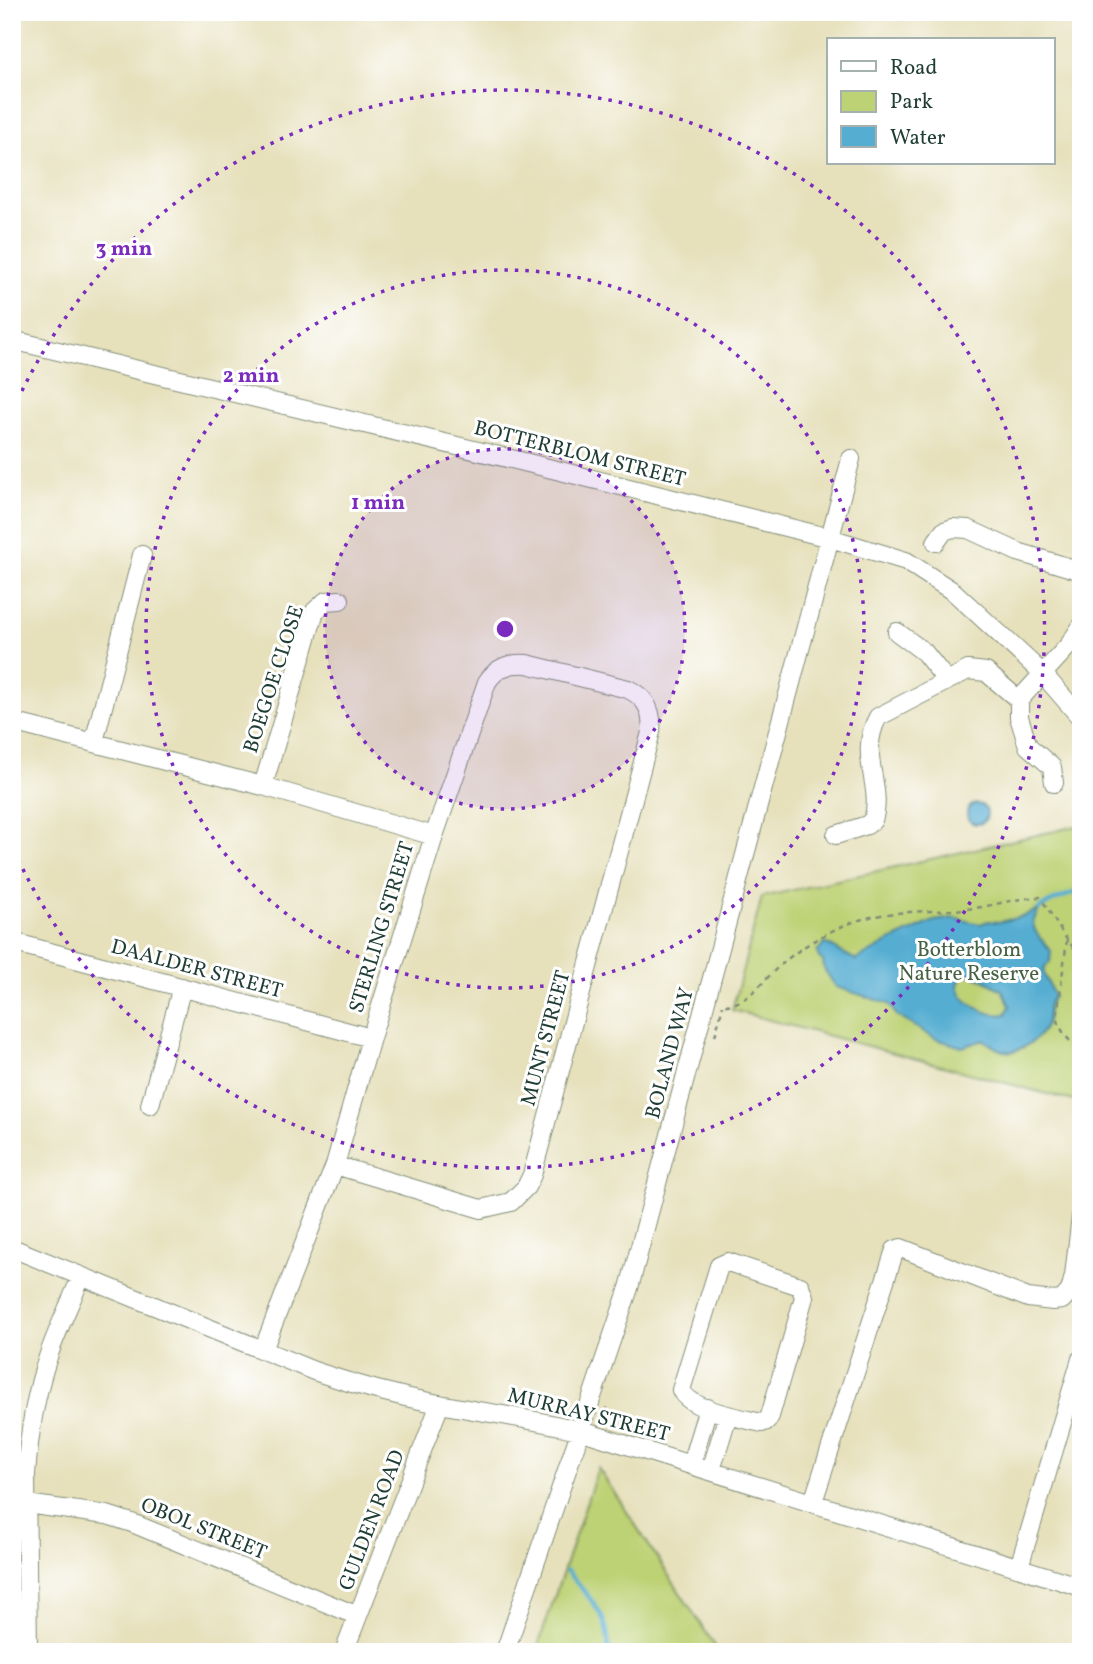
<svg xmlns="http://www.w3.org/2000/svg" width="1093" height="1664" viewBox="0 0 1093 1664" font-family="Vollkorn,serif">
  <rect width="100%" height="100%" fill="#fff"/>
  <filter id="ink" filterUnits="userSpaceOnUse"><feTurbulence type="fractalNoise" baseFrequency=".0143" numOctaves="2"/><feDisplacementMap in="SourceGraphic" scale="14" xChannelSelector="R" yChannelSelector="G"/><feConvolveMatrix kernelMatrix="1 2 1 2 8 2 1 2 1" color-interpolation-filters="sRGB"/></filter>
  <filter id="wash" filterUnits="userSpaceOnUse"><feTurbulence type="fractalNoise" baseFrequency=".00686" numOctaves="4" result="noise"/><feDisplacementMap in="SourceGraphic" scale="28" xChannelSelector="R" yChannelSelector="G"/><feGaussianBlur stdDeviation="1.57" result="paint"/><feColorMatrix in="noise" values="0 0 0 0 0 0 0 0 0 0 0 0 0 0 0 0 0 1.4 0 .05"/><feComposite in="paint" operator="in"/></filter>
  <g filter="url(#wash)">
    <rect width="100%" height="100%" fill="#e6e0bb"/>
    <!-- green -->
    <path fill="#bdd175" stroke="#6e8754" stroke-width="2" d="M1081,825V1103L732,1010L762,897Z
      M598,1468L719,1652H536Z"/>
    <!-- water -->
    <path fill="#55add2" stroke="#3a7583" stroke-width="2" fill-rule="evenodd" d="M967 814a10 10 0 1 1 20 0a10 10 0 1 1-20 0Z
      M1039,909C1038,913 1035,916 1034,920C1030,931 1045,942 1051,951L1050,962L1044,968V974L1054,996C1046,1004 1049,1012 1047,1021C1043,1037 1020,1054 1004,1051C997,1050 990,1044 984,1040L962,1047L936,1039L897,1016L889,1004L836,987L824,969L823,961L819,958L817,952L825,943L856,960L890,941L934,921L954,918L980,924L988,921L999,922L1024,916ZM971,973L1002,990L1010,1006L1006,1014C988,1017 960,1003 958,984L963,976Z"/>
    <g fill="none" stroke-linecap="round" stroke-linejoin="round">
      <!-- stream -->
      <path stroke="#55add2" stroke-width="4.5" d="M1039,909L1050,902L1081,890
        M567,1571C589,1599 611,1614 608,1652"/>
    </g>
  </g>
  <g filter="url(#ink)">
    <g fill="none" stroke-linecap="round" stroke-linejoin="round">
      <!-- minor casing -->
      <g stroke="#828e78" stroke-width="20">
        <path id="minor" d="M12,340L528,463L830,538L906,561L954,592L1043,674L1081,718
          M936,542L944,531L953,528L968,529L1018,552L1081,571
          M897,632L924,652L947,681
          M1019,700V717L1028,746L1052,767L1054,783
          M12,722L263,786L434,836
          M94,742L142,555
          M263,786L315,611L326,601L340,600
          M836,835L867,825L873,820C884,786 857,755 878,717L968,670L986,672L1019,700L1069,645L1081,627
          M12,942L371,1038
          M150,1105L182,987
          M12,1248L314,1371C355,1385 396,1396 439,1404C487,1413 534,1419 582,1431L1081,1587
          M728,1262L800,1286L804,1297L770,1416L767,1421L762,1423C741,1418 690,1410 681,1390L719,1266Z
          M263,1350L335,1165L371,1038L434,836L487,682C497,667 509,663 527,664L628,689C647,698 653,712 651,732L532,1175L526,1187L511,1202L481,1209L335,1165
          M691,1464L708,1408
          M711,1470L728,1415
          M813,1502L895,1250L901,1248L1028,1298L1053,1301L1062,1300L1070,1291L1074,1276L1081,1216
          M26,1504L107,1515L132,1523L358,1616
          M1019,1567L1081,1359
          M28,1652L26,1474C29,1435 35,1395 48,1357C57,1330 70,1304 81,1277
          M344,1652L440,1404
          M505,1652L629,1288L851,459"/>
      </g>
      <!-- path -->
      <path stroke="#828e78" stroke-width="2.5" stroke-dasharray="5 5" stroke-linecap="butt" d="M1067,940L1057,1016C1059,1028 1068,1044 1081,1047
        M725,1005C750,1004 765,977 784,962C803,946 825,933 848,924C890,907 938,914 982,907C1002,903 1019,898 1040,897C1054,917 1062,938 1081,955
        M715,1036L723,1005
        M607,1422L605,1415L608,1405"/>
      <!-- minor -->
      <use href="#minor" stroke="#fff" stroke-width="18"/>
    </g>
  </g>
  <!-- distance rings -->
  <circle cx="505" cy="629" r="180" fill="#7b2cbf" fill-opacity=".12"/>
  <g fill="none" stroke="#7b2cbf" stroke-width="3.5" stroke-dasharray="3.5 7">
    <circle cx="505" cy="629" r="180"/>
    <circle cx="505" cy="629" r="359"/>
    <path d="M13 410A539 539 0 1 1 13 848"/>
  </g>
  <g text-anchor="middle" stroke-width="6" stroke-linejoin="round" paint-order="stroke">
    <!-- street labels -->
    <g font-size="21" fill="#1f3d34" stroke="#fff">
      <text transform="translate(580 453) rotate(14)" y="7">BOTTERBLOM STREET</text>
      <text transform="translate(273 679) rotate(-72)" y="7">BOEGOE CLOSE</text>
      <text transform="translate(381 927) rotate(-73)" y="7">STERLING STREET</text>
      <text transform="translate(197 968) rotate(15)" y="7">DAALDER STREET</text>
      <text transform="translate(545 1038) rotate(-75)" y="7">MUNT STREET</text>
      <text transform="translate(669 1053) rotate(-75)" y="7">BOLAND WAY</text>
      <text transform="translate(589 1414) rotate(14)" y="7">MURRAY STREET</text>
      <text transform="translate(371 1520) rotate(-69)" y="7">GULDEN ROAD</text>
      <text transform="translate(204 1528) rotate(22)" y="7">OBOL STREET</text>
    </g>
    <!-- park labels -->
    <g font-size="21" fill="#466244" stroke="#fff">
      <text x="969" y="956">Botterblom<tspan x="969" dy="24">Nature Reserve</tspan></text>
    </g>
  </g>
  <circle cx="505" cy="629" r="10" fill="#7b2cbf" stroke="#fff" stroke-width="3.5"/>
  <g font-size="21" text-anchor="middle" font-weight="bold" fill="#7b2cbf" stroke="#fff" stroke-width="6" stroke-linejoin="round" paint-order="stroke">
    <text x="124" y="255">3 min</text>
    <text x="251" y="382">2 min</text>
    <text x="378" y="509">1 min</text>
  </g>
  <!-- margin -->
  <rect width="1093" height="1664" fill="none" stroke="#fff" stroke-width="42"/>
  <!-- legend -->
  <rect x="827" y="38" width="228" height="126" fill="#ffffff" stroke="#a5b1ae" stroke-width="2"/>
  <rect x="841" y="61" width="35" height="10" fill="#ffffff" stroke="#a5b1ae" stroke-width="2"/>
  <text x="890" y="74" font-size="21" fill="#1f3d34">Road</text>
  <rect x="841" y="91" width="35" height="21" fill="#bdd175" stroke="#a5b1ae" stroke-width="2"/>
  <text x="890" y="108" font-size="21" fill="#1f3d34">Park</text>
  <rect x="841" y="126" width="35" height="21" fill="#55add2" stroke="#a5b1ae" stroke-width="2"/>
  <text x="890" y="144" font-size="21" fill="#1f3d34">Water</text>
</svg>
